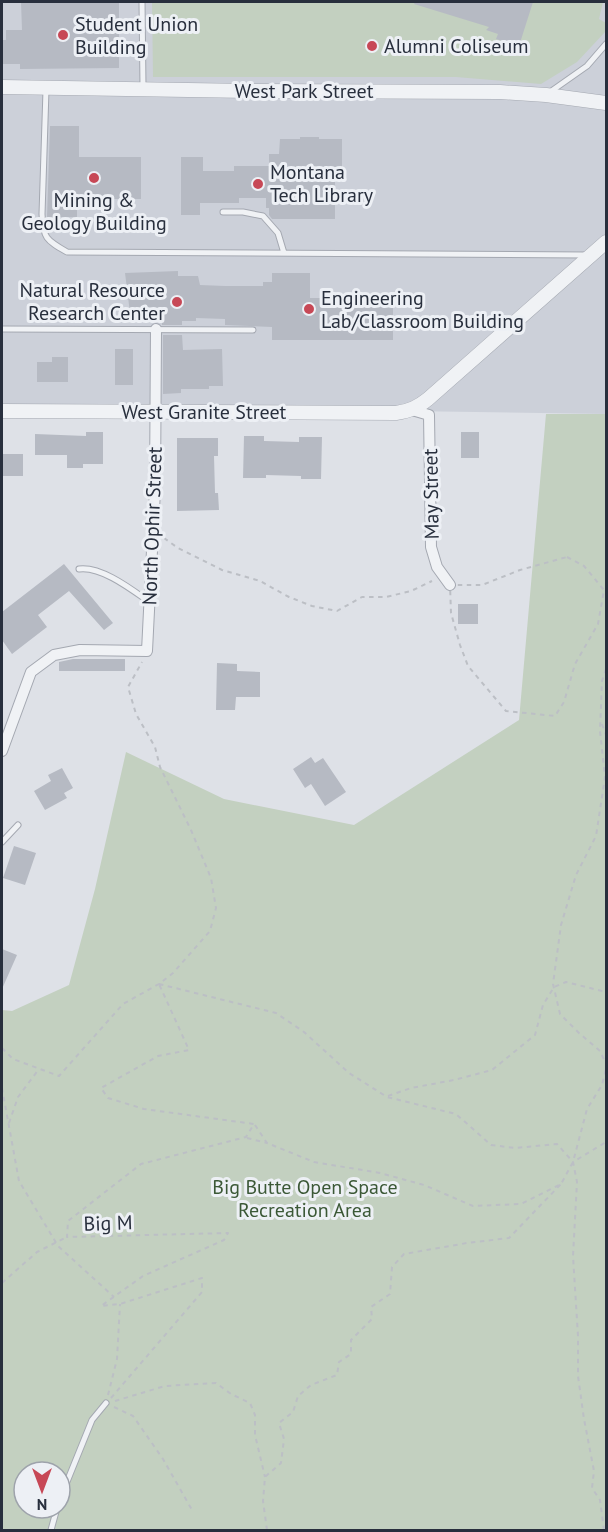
<svg xmlns="http://www.w3.org/2000/svg" width="608" height="1532" viewBox="0 0 608 1532" font-family="'PT Sans',sans-serif">
  <rect width="100%" height="100%" fill="#dee1e7"/>
  <!-- built -->
  <path fill="#ccd0d9" d="M2,2H606V414L406,411H2Z"/>
  <!-- green -->
  <path fill="#c3d0c0" fill-rule="evenodd" d="M152,2H603L599,19L606,23V31L577,62L541,84L456,77H153Z
    M546,414H606V1530H2V1010L12,1011L69,985L95,889L126,752L224,799L354,825L519,720ZM24,1472H60V1508H24Z"/>
  <!-- building -->
  <path fill="#b6bac3" d="M21,2H119V68L20,69V64H2V40H6V30H22Z
    M415,2H533L519,46L496,39L498,34L486,30L489,27L414,4Z
    M50,126H79V157H141V199H77V217H47Z
    M300,137H319V139H342V167H335V219H272L269,215V208H266V198H239V203H200V215H181V157H203V171H234V166H269V154H279L280,139H300Z
    M178,271V276H198L200,285L225,286H263V282H272V273H310V298H393V340H272V327L225,325V319L196,318V321H182V325H162V321H131L125,273Z
    M163,335H182L183,350L222,349L223,386H209V389H181V393L163,394Z
    M115,349H133V385H115Z
    M52,357H68V382H37V362H52Z
    M86,432H103V464H83V468H67V455H35V434L86,436Z
    M461,432H479V458H461Z
    M244,436H264V441L299,442V437H322L321,479H301V476L266,475V478H243Z
    M177,438H218V456H214L215,493H218L219,510L177,511Z
    M3,454H23V476H3Z
    M64,564L113,623L104,630L69,591L38,615L47,627L12,654L2,640V612Z
    M458,604H478V624H458Z
    M73,659H125V671H59V662Z
    M217,663L237,664V671L260,672V697H236L235,710H216Z
    M311,757L315,763L323,758L346,792L325,806L311,784L305,788L293,769Z
    M62,768L73,788L64,793L67,798L45,810L34,791L51,781L48,775Z
    M14,846L36,853L25,885L3,878Z
    M2,949L17,955L2,989Z"/>
  <g fill="none" stroke-linecap="round" stroke-linejoin="round">
    <!-- service casing -->
    <g stroke="#a4a8b1" stroke-width="7">
      <path id="service" d="M142,2L143,87
        M46,90L42,214C43,238 46,240 67,252L586,255
        M550,92L587,66L606,44
        M223,212H243L263,216L278,233L284,253
        M2,329L253,330
        M79,569C101,566 131,589 148,601
        M2,842L18,825
        M60,1499L92,1420L106,1403
        M51,1530L57,1508"/>
    </g>
    <!-- minor casing -->
    <g stroke="#a4a8b1" stroke-width="12">
      <path id="minor" d="M412,410L429,415L431,547L437,567L450,585
        M2,751L31,672L54,655L80,650L147,651L155,490L156,329"/>
    </g>
    <!-- tertiary casing -->
    <g stroke="#a4a8b1" stroke-width="15">
      <path id="tertiary" d="M2,87L250,91L500,92L546,95L606,103
        M2,411L396,413C410,411 418,407 428,399L606,242"/>
    </g>
    <!-- path -->
    <path stroke="#bcbfc5" stroke-width="2" stroke-dasharray="4.5 4.5" stroke-linecap="butt" d="M164,538L178,548L222,570L260,581L289,597L312,606L337,611L362,597H386L411,591L432,581
      M567,557L584,566L604,590L598,624L575,664L564,702L555,716L506,711L468,666L460,645L451,613L450,585H482L520,570Z
      M606,669L602,681L600,731L605,777L596,836L576,875L561,925L553,984L560,1014L579,1033L600,1051L606,1064
      M602,724L606,735
      M159,984L276,1013L304,1032L349,1073L387,1097L456,1114L491,1145L515,1148L557,1144L573,1162
      M2,1048L13,1059L59,1076L123,1004L159,984L173,973L210,931L216,908L211,878L191,830L160,767L155,747L136,714L128,687L142,662
      M2,1088L19,1181L58,1246L114,1297
      M388,1096L411,1088L454,1080L492,1070L535,1035L543,1005L554,987L566,982L606,992
      M9,1123L18,1097L39,1069
      M255,1125L267,1143L314,1162L380,1173L424,1185L473,1206L521,1204L561,1184L573,1162L587,1109L602,1085L606,1069
      M247,1138L267,1143
      M2,1283L37,1252L67,1237
      M108,1395L117,1359L120,1304
      M111,1398L202,1292V1278L120,1304L101,1306L143,1276L224,1240L228,1233L67,1237L68,1221L141,1164L246,1137L254,1124L144,1109L108,1098L101,1088L158,1056L189,1050L159,984
      M115,1401L165,1386L216,1383L231,1394L250,1403L255,1415V1435L265,1477
      M114,1407L133,1416L163,1459L192,1510
      M267,1530L263,1501L265,1477L281,1463L284,1439L279,1423L293,1412L298,1396L311,1385L337,1375L339,1362L351,1354V1340L372,1319L371,1307L390,1294L392,1267L404,1254L467,1243L509,1238L561,1184
      M604,1530L600,1500L592,1488L594,1471L584,1419L578,1376V1336L573,1256L577,1182L573,1162L606,1142"/>
    <!-- service -->
    <use href="#service" stroke="#f0f2f5" stroke-width="5"/>
    <!-- minor -->
    <use href="#minor" stroke="#f0f2f5" stroke-width="10"/>
    <!-- tertiary -->
    <use href="#tertiary" stroke="#f0f2f5" stroke-width="14"/>
  </g>
  <!-- markers -->
  <g fill="#c74856" stroke="#edf0f5" stroke-width="2">
    <circle cx="63" cy="35" r="6"/>
    <circle cx="372" cy="46" r="6"/>
    <circle cx="94" cy="178" r="6"/>
    <circle cx="258" cy="184" r="6"/>
    <circle cx="177" cy="302" r="6"/>
    <circle cx="309" cy="309" r="6"/>
  </g>
  <g text-anchor="middle" stroke-width="6" stroke-linejoin="round" paint-order="stroke">
    <!-- poi labels -->
    <g font-size="20" fill="#282f3d" stroke="#edf0f5" text-anchor="start">
      <text x="75" y="31">Student Union<tspan x="75" dy="23">Building</tspan></text>
      <text x="384" y="53">Alumni Coliseum</text>
      <text x="270" y="179">Montana<tspan x="270" dy="23">Tech Library</tspan></text>
      <text x="94" y="207" text-anchor="middle">Mining &amp;<tspan x="94" dy="23">Geology Building</tspan></text>
      <text x="165" y="297" text-anchor="end">Natural Resource<tspan x="165" dy="23">Research Center</tspan></text>
      <text x="321" y="305">Engineering<tspan x="321" dy="23">Lab/Classroom Building</tspan></text>
    </g>
    <!-- street labels -->
    <g font-size="20" fill="#282f3d" stroke="#edf0f5">
      <text x="304" y="98">West Park Street</text>
      <text x="204" y="419">West Granite Street</text>
      <text transform="translate(431 494) rotate(-91)" y="7">May Street</text>
      <text transform="translate(152 526) rotate(-88)" y="7">North Ophir Street</text>
      <text transform="translate(108 1223) rotate(-2)" y="7">Big M</text>
    </g>
    <!-- park labels -->
    <g font-size="20" fill="#3b5836" stroke="#edf0f5">
      <text x="305" y="1194">Big Butte Open Space<tspan x="305" dy="23">Recreation Area</tspan></text>
    </g>
  </g>
  <!-- border -->
  <rect width="608" height="1532" fill="none" stroke="#282f3d" stroke-width="6"/>
  <!-- north arrow -->
  <g transform="translate(42 1490) rotate(180)"><circle r="28" fill="#edf0f5" stroke="#9ea3ab" stroke-width="1.5"/>
  <path d="M0-4.5L10 22L0 15L-10 22Z" fill="#c74856"/>
  <text y="-9" font-size="16" font-weight="bold" text-anchor="middle" fill="#282f3d">N</text>
  </g>
</svg>
